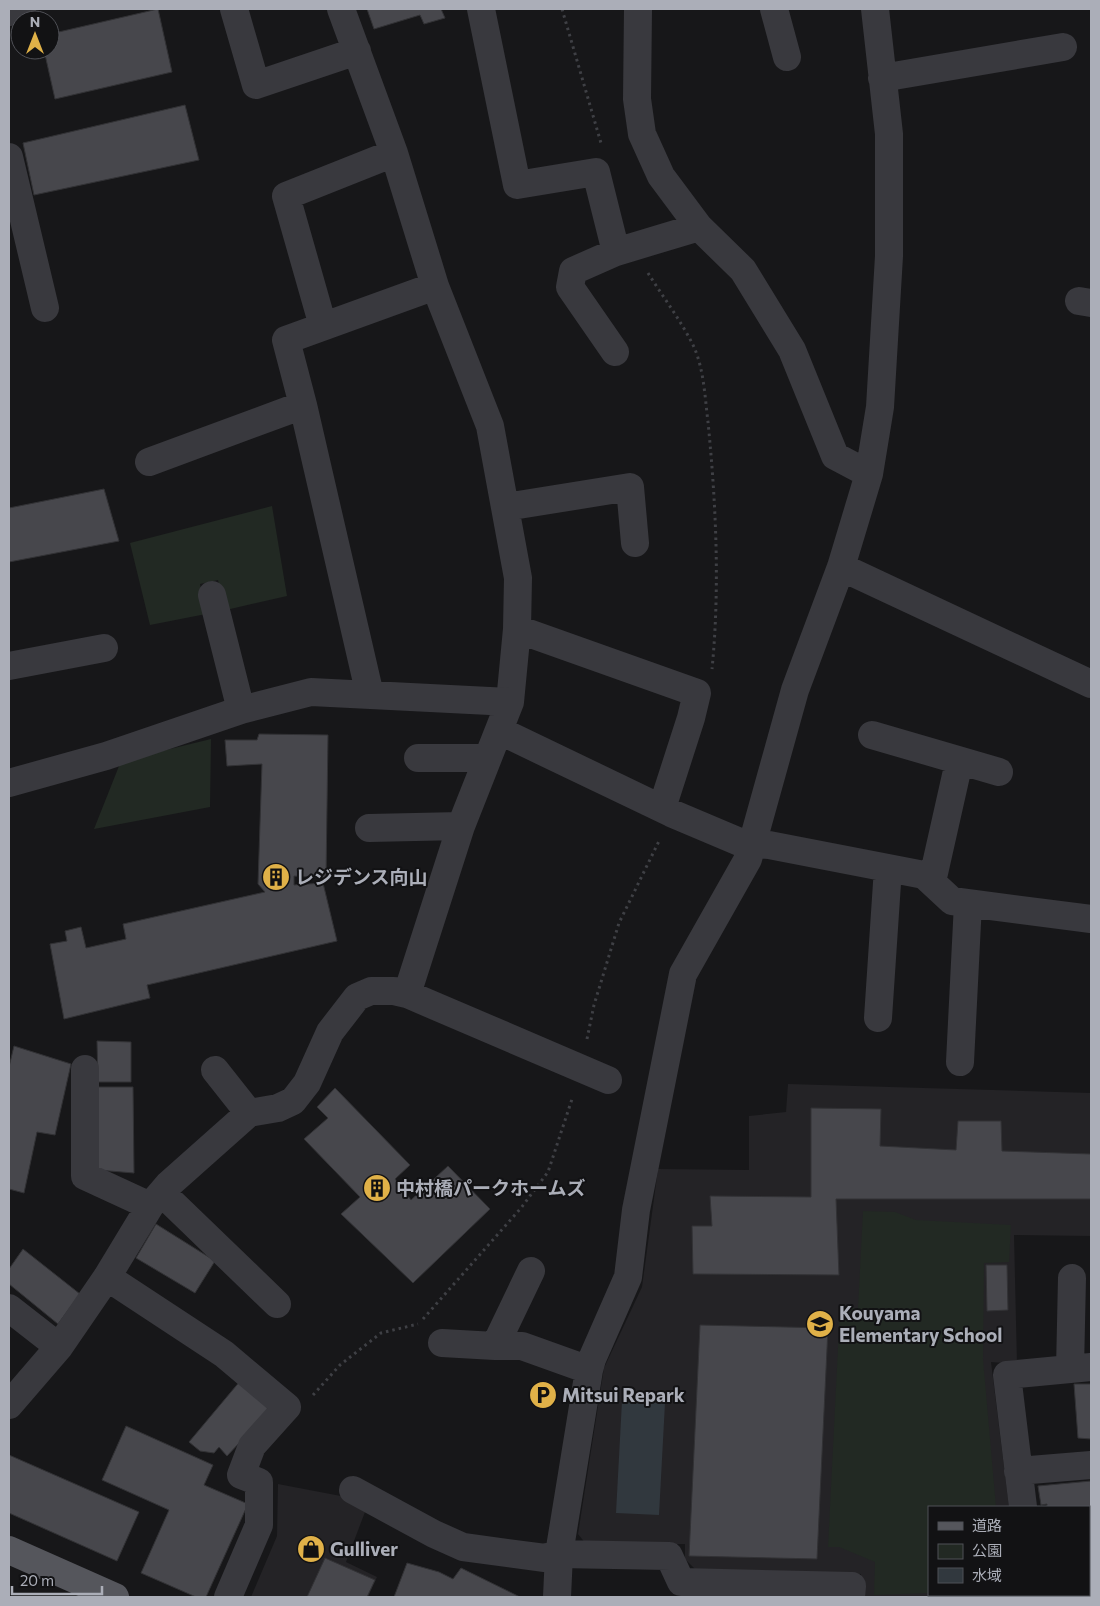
<svg xmlns="http://www.w3.org/2000/svg" width="1100" height="1606" viewBox="0 0 1100 1606" font-family="Commissioner,'Noto Sans JP',sans-serif">
  <rect width="100%" height="100%" fill="#171719"/>
  <!-- built -->
  <path fill="#242326" d="M788,1084L1091,1093V1236L1014,1235L1017,1364L991,1362L1009,1507H929V1595H1057L1058,1597H860L861,1574L697,1571L685,1559V1544H586L578,1534L604,1368L642,1287L658,1169L749,1170V1116L786,1112Z
    M278,1484L346,1497L365,1512L346,1562L377,1577L368,1597H251L277,1536Z"/>
  <!-- green -->
  <path fill="#222923" d="M272,506L287,596L226,610L218,580L200,584L206,614L150,625L130,543Z
    M211,739L210,807L94,829L121,761Z
    M863,1211L895,1212L916,1220L1011,1225L1009,1262L984,1263L983,1359L996,1507H929V1593L874,1595L875,1562L839,1547H828L840,1308H858Z"/>
  <!-- water -->
  <path fill="#31383e" d="M622,1401L665,1403L659,1515L616,1513Z"/>
  <!-- building -->
  <path fill="#47474c" stroke="#323235" d="M158,9L172,72L55,99L44,50H50V34Z
    M367,9H441L445,18L424,24L420,15L374,29Z
    M185,105L199,160L34,195L23,143Z
    M104,489L119,541L9,562V508Z
    M259,734L328,735L326,878L294,876V885L323,883L337,941L147,985L150,998L64,1019L50,944L67,941L65,931L81,927L86,948L126,939L123,924L265,892L258,884L262,764L227,766L225,740H257Z
    M97,1041L131,1042V1082H98Z
    M14,1046L71,1064L55,1135L37,1132L24,1193L9,1189V1067Z
    M98,1087H133L134,1173L98,1170Z
    M335,1088L410,1165L395,1179L411,1200L448,1166L490,1209L413,1283L341,1214L360,1197L304,1139L328,1118L317,1107Z
    M811,1108L881,1109L880,1146L956,1150L958,1121H1001L1002,1151L1091,1154V1199H836L839,1275L693,1274L692,1226H712L710,1196L811,1197Z
    M156,1224L215,1261L195,1293L136,1258Z
    M23,1249L80,1294L58,1324L9,1284V1269Z
    M986,1265H1007L1008,1310L987,1311Z
    M700,1325L828,1328L817,1559L689,1556Z
    M241,1380L266,1401L268,1412L227,1456L219,1447L214,1453L200,1451L189,1442Z
    M1074,1384H1091V1439L1078,1438Z
    M126,1426L213,1465L204,1485L248,1504L206,1597H196L141,1573L169,1510L102,1480Z
    M9,1455L139,1512L117,1561L9,1513Z
    M1091,1481V1512L1089,1513V1507H1047V1504L1041,1505L1038,1486Z
    M325,1558L375,1580L367,1597H307Z
    M407,1563L439,1572L453,1579L461,1568L520,1597H394Z
    M976,1595H1051V1597H976Z"/>
  <g fill="none" stroke-linecap="round" stroke-linejoin="round">
    <!-- path -->
    <path stroke="#3f4045" stroke-width="3" stroke-dasharray="2.5 4" stroke-linecap="butt" d="M562,9L601,143
      M648,273C663,297 682,322 694,347C704,370 705,398 708,422C716,503 720,588 712,669
      M587,1039L594,1005L619,923L660,839
      M423,1319L521,1208L548,1172L573,1096
      M313,1395L340,1365L381,1333L418,1324"/>
    <!-- minor -->
    <path stroke="#39393e" stroke-width="28" d="M234,9L256,85L357,51
      M341,9L394,153L435,286L490,426L518,578L517,629L510,702L461,826L407,994
      M481,9L517,185L596,172L616,252L699,227
      M638,9L637,99L642,134L661,176L699,227L743,270L792,350L835,456L869,474
      M774,9L787,57
      M9,12L22,9
      M882,78L1063,47
      M9,157L45,308
      M1079,301L1091,303
      M323,326L286,196L394,153
      M615,352L570,287L573,271L616,252
      M149,462L303,405
      M506,507L630,487L635,543
      M841,567L1091,684
      M212,595L241,710
      M517,629L697,693L691,718L662,808
      M9,666L104,648
      M370,695L303,405L286,340L435,286
      M500,731L671,813L742,843L769,845L924,875L952,901L1091,919
      M872,735L999,772
      M418,758H487
      M9,783L106,756L241,710L311,692L510,702
      M369,828L461,826
      M932,882L959,762
      M878,1018L888,868
      M960,1062L968,903
      M85,1069V1176L150,1206
      M215,1070L249,1113
      M162,1193L277,1304
      M107,1277L224,1354L287,1407L252,1446L241,1475L259,1482V1525L228,1597
      M9,1308L59,1347
      M442,1343L495,1346L531,1271
      M495,1346H522L589,1370
      M1070,1369L1072,1278
      M9,1405L59,1347L107,1277L150,1206L168,1185L249,1113L278,1108L293,1101L307,1083L330,1032L357,997L371,991H394L407,994L608,1080
      M1018,1471L1091,1465
      M353,1490L434,1534L463,1547L545,1558L559,1554L669,1556L681,1582L852,1586L851,1597
      M1023,1507L1007,1375L1091,1367
      M1089,1534H1091
      M1070,1595L1071,1597
      M557,1597L559,1554L589,1370L592,1359L628,1277L636,1210L683,974L748,859L795,690L841,567L869,474L880,407L889,256V134L875,9"/>
    <!-- major -->
    <path stroke="#55565c" stroke-width="28" d="M9,1550L115,1597"/>
  </g>
  <!-- icons -->
  <defs>
    <g id="building-disc" transform="scale(1.4375)"><circle r="9.5" fill="#e0b148" stroke="#121214"/><path d="M-4-6H4V6H1V3H-1V6H-4ZM-2.5-4.3h1.7v1.8h-1.7ZM.8-4.3h1.7v1.8H.8ZM-2.5-1h1.7V.8h-1.7ZM.8-1h1.7V.8H.8Z" fill="#111"/></g>
    <g id="school-disc" transform="scale(1.4375)"><circle r="9.5" fill="#e0b148" stroke="#121214"/><path d="M0-5L7-2L0 1L-7-2ZM-4 1L0 2.5L4 1V4Q0 6-4 4Z" fill="#111"/></g>
    <g id="parking-disc" transform="scale(1.4375)"><circle r="9.5" fill="#e0b148" stroke="#121214"/><path d="M-3.5-5.5H1a3.5 3.5 0 0 1 0 7H-1V5.5H-3.5ZM-1-3.4V-.6H.8a1.4 1.4 0 0 0 0-2.8Z" fill="#111"/></g>
    <g id="shop-disc" transform="scale(1.4375)"><circle r="9.5" fill="#e0b148" stroke="#121214"/><path d="M-5-2.5h2.3a2.7 3.5 0 0 1 5.4 0H5L5.5 6h-11ZM-1.5-2.5h3a1.5 2.3 0 0 0-3 0Z" fill="#111"/></g>
  </defs>
  <g fill-rule="evenodd">
    <use href="#building-disc" x="276" y="877"/>
    <use href="#building-disc" x="377" y="1188"/>
    <use href="#school-disc" x="820" y="1324"/>
    <use href="#parking-disc" x="543" y="1395"/>
    <use href="#shop-disc" x="311" y="1549"/>
  </g>
  <g text-anchor="middle" stroke-width="4" stroke-linejoin="round" paint-order="stroke">
    <!-- poi labels -->
    <g font-size="19" font-weight="bold" fill="#abaeb8" stroke="#121214" text-anchor="start">
      <text x="295" y="884">レジデンス向山</text>
      <text x="396" y="1195">中村橋パークホームズ</text>
      <text x="839" y="1320">Kouyama<tspan x="839" dy="22">Elementary School</tspan></text>
      <text x="562" y="1402">Mitsui Repark</text>
      <text x="330" y="1556">Gulliver</text>
    </g>
  </g>
  <!-- border -->
  <rect width="1100" height="1606" fill="none" stroke="#abaeb8" stroke-width="20"/>
  <!-- legend -->
  <rect x="928" y="1506" width="162" height="90" fill="#121214" stroke="#4f5056"/>
  <rect x="938" y="1522" width="25" height="8" fill="#55565c" stroke="#4f5056"/>
  <text x="972" y="1531" font-size="15" fill="#abaeb8">道路</text>
  <rect x="938" y="1544" width="25" height="15" fill="#222923" stroke="#4f5056"/>
  <text x="972" y="1556" font-size="15" fill="#abaeb8">公園</text>
  <rect x="938" y="1568" width="25" height="15" fill="#31383e" stroke="#4f5056"/>
  <text x="972" y="1581" font-size="15" fill="#abaeb8">水域</text>
  <!-- north arrow -->
  <g transform="translate(35 35)"><circle r="24" fill="#121214" stroke="#4f5056"/>
  <path d="M0-4L9 19L0 12L-9 19Z" fill="#e0b148"/>
  <text y="-8" font-size="14" font-weight="bold" text-anchor="middle" fill="#abaeb8">N</text>
  </g>
  <!-- scale -->
  <path d="M12 1586v8h90v-8" fill="none" stroke="#abaeb8" stroke-width="2.5"/>
  <text x="20" y="1586" font-size="15" fill="#abaeb8" stroke="#121214" stroke-width="4" paint-order="stroke">20 m</text>
</svg>
